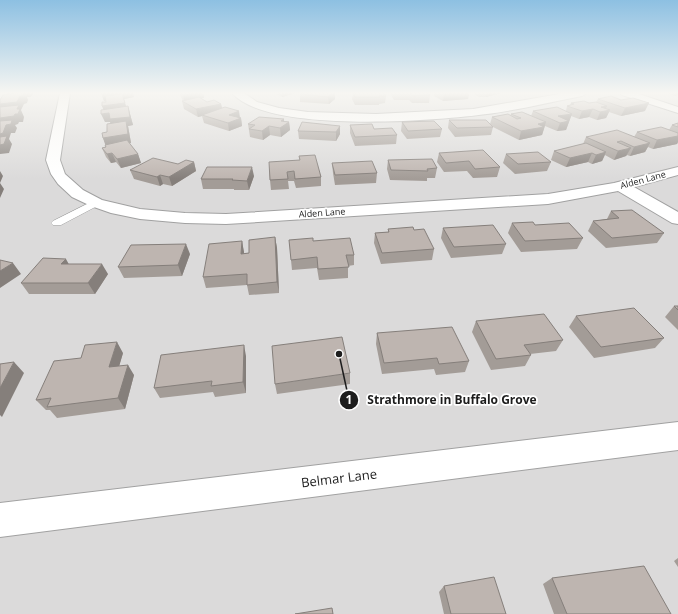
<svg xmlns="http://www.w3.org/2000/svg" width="678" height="614" viewBox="0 0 678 614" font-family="'Open Sans',sans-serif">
  <rect width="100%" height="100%" fill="#eeeae3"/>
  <!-- residential -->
  <path fill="#dbdada" d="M0,93H678V614H0Z"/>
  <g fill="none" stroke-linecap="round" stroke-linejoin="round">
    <!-- service casing -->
    <g stroke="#a1a1a1" stroke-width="1">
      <path id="service" d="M95,200L100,203L99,205L61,225H53L51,223L53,221Z"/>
    </g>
    <!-- minor casing -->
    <g stroke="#a1a1a1" stroke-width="2">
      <path id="minor" d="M60,93H70L60,160L65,174L83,190L102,200L140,209L185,213L226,214L548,194L614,183L678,167V175L634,187L678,212V224L672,223L618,191L548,204L226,224L185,223L140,219L111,213L91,206L72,197L58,184L51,174L46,160Z
        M232,93H244L257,102L279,108L308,112L376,114L473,109L565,93H587L582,96C550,102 519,110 487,114C435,121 268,134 232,93Z
        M620,93H636L678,107V113L622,95Z
        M678,422V450L0,537V503Z"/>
    </g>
    <!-- service -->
    <use href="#service" fill="#fff" fill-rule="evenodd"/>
    <!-- minor -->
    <use href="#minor" fill="#fff" fill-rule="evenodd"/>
  </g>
  <!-- wall -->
  <path fill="#a39c97" d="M101,93L134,97L124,99L126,106H128L130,114L133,125L128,126L131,143H129L138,154L141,163L121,168L116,162L111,163L106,157L102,148L105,147V145H106L103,138L107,132L111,123L110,122H105L103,109L106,102V101H104Z
    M179,93H203L204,98H201L202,99L207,102L221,104L222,108L241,118L242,126L229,131L204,123L202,116L198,117L184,109L182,101H183Z
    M275,93H296L282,97Z
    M335,93V99L329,104L300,102V94Z
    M353,93H384L386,96L385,103L379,104V105H355L352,99Z
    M391,93H428L430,95L429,103H412L409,100H394L391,95Z
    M434,93H469L468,99L443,101L434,96Z
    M472,93H502L486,97H479Z
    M667,93H678V95L675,96Z
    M598,99L645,111L621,116L609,112L606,118L597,120L589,117L579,119L571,116L566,130L557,131L545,126L542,135L519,140L493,127L491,135L455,137L448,128L449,120L490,124L492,117L510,116L511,114L531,116L533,111H566L567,106L570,105L571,103H589L596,102Z
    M284,119V121L289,122L290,130L281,137L270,135L263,140L250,137L248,124Z
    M402,122L442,129L440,137L407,139L401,131Z
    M678,123V142L677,144L653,149L648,147L645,152L630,156L627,155L626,156L614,160L605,155L602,161L592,164L588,162L566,167L551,160L554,151L583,144L586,137H634L637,132L669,130L672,125Z
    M350,125L374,129L397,135L396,144L355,146L350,133Z
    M340,126V134L336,141L299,139L298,131Z
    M439,153L500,167L497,177L473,178L467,171L444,172L437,162Z
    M506,154L551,162L547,171L515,174L503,163Z
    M299,156L321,177V186L296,188L294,181H288L289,189L271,190L270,180L300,160Z
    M388,160L437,168L435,178H427V181L390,180L387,169Z
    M194,162L196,171L172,186L163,184L160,186L134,179L130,170Z
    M332,163L377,173L376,183L335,185L333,173Z
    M254,176L249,190H234V189H203L201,179Z
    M611,211L664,233L657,243L606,248L588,231L593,221L607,219Z
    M512,223L535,225L583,238L577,249L521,252L508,233Z
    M443,228L506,244L502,254L451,258L441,238Z
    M388,229L414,230L434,249L432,260L381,264L374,243L375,233L388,232Z
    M275,237L277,248L279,293L249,295L247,285L206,288L203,277L242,241L244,254L249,253Z
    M313,241L354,255V265L348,266V278L319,280L317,268L292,270L291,260Z
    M190,254L182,276L124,278L118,267Z
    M69,264L108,274L95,294H29L21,283Z
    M674,306H678V330L665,317Z
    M576,316L664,338L655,348L594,358L569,327Z
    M476,321L563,340L556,351L530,354L531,355L525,366L491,370L472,332Z
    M377,333L469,361L465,372L436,375L434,369L382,374L376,344Z
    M123,353L119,366L134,375L125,409L57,418L50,410H46L36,400Z
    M246,356V393L215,397L213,392L160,398L154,388Z
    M350,373V384L277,394L275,384Z
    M678,558V567L674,561Z
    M552,578L671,614H554L543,584Z
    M444,586L506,614H444L439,592Z"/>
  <!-- shaded-wall -->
  <path fill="#857f7b" d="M6,93H33V95L30,97H27L28,100L27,103L24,104L21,110L24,117L23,122H19L18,124L15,125L17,128L15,133H11L9,139L12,144L9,153L0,154V104L9,99Z
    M101,93H133L134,97L124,99L127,111L128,106L130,114L133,125L128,126L131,143L106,147L103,138L113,128L110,122H105L101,114H105L102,106L123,99L104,101Z
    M199,93H203L204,98H201L202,101L185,103L183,95Z
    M282,93H296L282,97Z
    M333,93H335V99L329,104L328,97Z
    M448,93H469L468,99L443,101L444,94Z
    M487,93H502L486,97Z
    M676,93H678V95L675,96Z
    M649,103L645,111L621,116L625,108Z
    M221,104L223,112L202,115V116L198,117L196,109Z
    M607,106L604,111L610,110L606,118L597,120L600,112L601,107Z
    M593,109L589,117L579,119L582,111Z
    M239,111L240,118H241L242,126L229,131L228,123L229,115Z
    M572,114L566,130L557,131L560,123L558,116Z
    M284,119V125L289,122L290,130L281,137L280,128L281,121Z
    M546,122L542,135L519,140L521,131L538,124Z
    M269,126L270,135L263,140L262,131Z
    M340,126V134L336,141V132Z
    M678,136V142L677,144L653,149L657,140Z
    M650,143L645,152L630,156L634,147Z
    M631,148L626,156L614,160L618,151Z
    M606,152L602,161L592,164L596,155Z
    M112,153L116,162L111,163L107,154Z
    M592,153L588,162L566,167L570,158Z
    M138,154L141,163L121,168L117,159Z
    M194,162L196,171L172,186L169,177Z
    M252,167L254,176L249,190L247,181Z
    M0,171L3,176L0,183L4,189L0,198Z
    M160,175L163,184L160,186L157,177Z
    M275,237L277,248L279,293L277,282Z
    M242,241L244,252L243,264L241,254Z
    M186,244L190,254L182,276L178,265Z
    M66,259L72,270L61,264Z
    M13,263L21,274L0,288V271Z
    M102,264L108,274L95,294L88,283Z
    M117,342L123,353L116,377L109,367Z
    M244,345L246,356V393L243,382Z
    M14,362L24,373L2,417L0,415V388Z
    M128,365L134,375L125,409L118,398Z"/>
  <!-- building -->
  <path fill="#beb5b0" stroke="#857f7b" d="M16,93H24L23,96H20L17,102L0,104V100L3,95Z
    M182,93H199L183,95Z
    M301,93H333L328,97L300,94Z
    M353,93H384L386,96H379L380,97H355Z
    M410,93H428L430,95L412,96Z
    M122,94L125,103L102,106V102H106L105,96Z
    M611,96L621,100L633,98L649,103L625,108L598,99Z
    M199,97L207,102L214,100L221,104L196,109L182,101Z
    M584,101L589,103L596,102L607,106L601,107L610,110L600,112L593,109L582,111L567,106L574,104L571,103Z
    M19,105L17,109H20L18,114H15L14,116L0,118V107Z
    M128,106L130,117L110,119L109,113L101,114V110Z
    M225,107L239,111L229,115L241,118L228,123L202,115Z
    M557,107L572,114L558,116L569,121L560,123L533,111Z
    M522,112L546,122L538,124L544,127L521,131L492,117L508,114L517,119L521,118L511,114Z
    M259,117L284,119L281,121L289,122L280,128L269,126L262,131L249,129L255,125L248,124Z
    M12,120L11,124L6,125L3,133L0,134V121Z
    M449,120H486L493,127L457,128Z
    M126,121L128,134L103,138L102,133L107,132V124Z
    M434,121L442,129L408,131L402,122Z
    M302,122L340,126L336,132L298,131Z
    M678,123V127L672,125Z
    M372,124L374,129L392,128L397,135L355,137L350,125Z
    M661,127L678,133V136L657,140L637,132Z
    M617,130L650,143L634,147L621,141L617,142L631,148L618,151L586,137Z
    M7,136L4,144L0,145V137Z
    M127,140L138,154L117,159L112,153L107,154L102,148L106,147L105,145Z
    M586,143L606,152L596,155L592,153L570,158L554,151Z
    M483,150L500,167L475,169L469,161L446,163L439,153Z
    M538,152L551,162L518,164L506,154Z
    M315,155L321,177L295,179L294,171L287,172L288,179L270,180L269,162L300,160L299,156Z
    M153,158L178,164L186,160L194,162L169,177L160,175L157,177L130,170Z
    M432,159L437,168L427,169L428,171L391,170L388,160Z
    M372,161L377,173L335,175L332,163Z
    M207,167H252L247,181L232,180L233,179H201Z
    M632,210L664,233L612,238L593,221L619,218L611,211Z
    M533,222L535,225L569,223L583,238L525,241L512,223Z
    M493,225L506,244L454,247L443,228Z
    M413,227L414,230L424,229L434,249L382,253L375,233L389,232L388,229Z
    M275,237L277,282L247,285V274L203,277L209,244L242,241L241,254L249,253V240Z
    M313,238V241L350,238L354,255H346L349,267L318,269L317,257L291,260L289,240Z
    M186,244L178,265L118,267L131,245Z
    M43,258L66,259L61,264H102L88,283H21Z
    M0,260L13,263L0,271Z
    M674,306H678V310Z
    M634,308L664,338L601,347L576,316Z
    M544,314L563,340L524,345L531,355L496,359L476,321Z
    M452,327L469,361L439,364L437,358L384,363L377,333Z
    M342,337L350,373L275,384L272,346Z
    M117,342L109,367L128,365L118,398L47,407L51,398L36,400L54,361L81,358L85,345Z
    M244,345L243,382L211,386L212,381L154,388L161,355Z
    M14,362L0,388V364Z
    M644,566L671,614H567L552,578Z
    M494,577L506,614H451L444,586Z
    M332,608L333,614H295Z"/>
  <!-- sky -->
  <linearGradient id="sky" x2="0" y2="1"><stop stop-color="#8dc0e2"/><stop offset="0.52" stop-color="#f7f6f2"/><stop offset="1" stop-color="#f7f6f2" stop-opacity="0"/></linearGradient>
  <rect width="678" height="179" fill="url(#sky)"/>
  <g text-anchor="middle" stroke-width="3.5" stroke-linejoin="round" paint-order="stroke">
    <!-- far-street labels -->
    <g font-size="9" fill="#1d1d1d" stroke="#fff">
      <text transform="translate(643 180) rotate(-15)" y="3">Alden Lane</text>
      <text transform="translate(322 213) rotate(-4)" y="3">Alden Lane</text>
    </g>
    <!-- near-street labels -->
    <g font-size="13" fill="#1d1d1d" stroke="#fff">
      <text transform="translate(339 478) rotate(-7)" y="5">Belmar Lane</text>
    </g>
  </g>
  <!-- callouts -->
  <path fill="none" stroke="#1d1d1d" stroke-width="1.5" d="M339 354L349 400"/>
  <g fill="#1d1d1d" stroke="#fff" stroke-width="1.5">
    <circle cx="339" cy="354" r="4"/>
    <circle cx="349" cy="400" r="10"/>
  </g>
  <g font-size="12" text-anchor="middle" font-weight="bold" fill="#fff">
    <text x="349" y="404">1</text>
  </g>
  <g font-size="12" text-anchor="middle" font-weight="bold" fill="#1d1d1d" stroke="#fff" stroke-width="3.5" stroke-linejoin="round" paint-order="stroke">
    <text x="452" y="404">Strathmore in Buffalo Grove</text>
  </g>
</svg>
